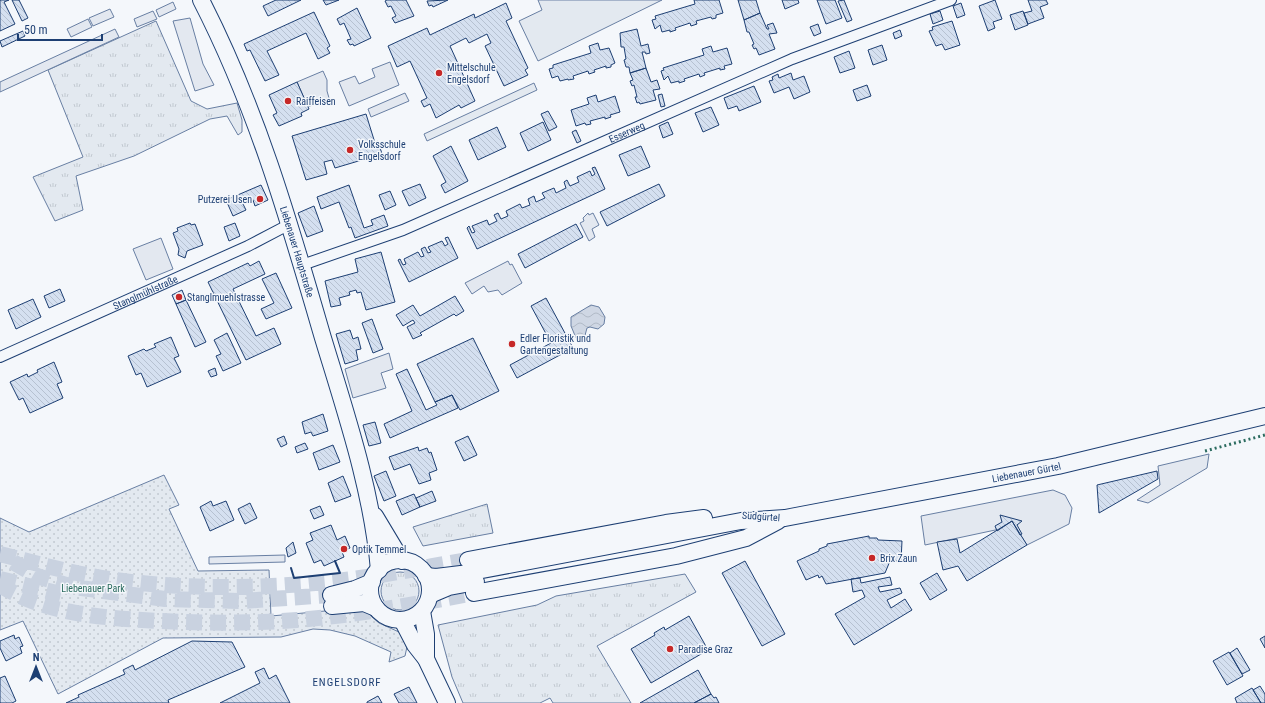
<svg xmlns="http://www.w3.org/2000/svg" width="1265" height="703" viewBox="0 0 1265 703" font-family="'Roboto Condensed',sans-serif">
  <defs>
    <pattern id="grass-tufts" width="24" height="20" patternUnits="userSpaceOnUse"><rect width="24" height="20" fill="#e3e9f0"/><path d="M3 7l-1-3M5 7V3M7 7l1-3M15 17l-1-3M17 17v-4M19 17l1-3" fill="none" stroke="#c2c9d1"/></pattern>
    <pattern id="park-dots" width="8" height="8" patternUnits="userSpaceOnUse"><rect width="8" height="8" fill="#e3e9f0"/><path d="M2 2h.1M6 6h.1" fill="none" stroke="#c2c9d1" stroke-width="1.8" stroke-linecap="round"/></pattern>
    <pattern id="water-waves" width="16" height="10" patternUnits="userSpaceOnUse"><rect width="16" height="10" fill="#cfd7e4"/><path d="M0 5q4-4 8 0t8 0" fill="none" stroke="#b1bac7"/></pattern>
    <pattern id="building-back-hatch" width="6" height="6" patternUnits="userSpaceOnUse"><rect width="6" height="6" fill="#d5e0f0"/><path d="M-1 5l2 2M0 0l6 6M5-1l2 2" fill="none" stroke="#b6c1d1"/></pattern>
  </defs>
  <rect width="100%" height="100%" fill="#f4f7fb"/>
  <!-- grass -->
  <path fill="url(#grass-tufts)" stroke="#687fa3" d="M156,21L191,101L207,109L237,103L242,120V132L238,135L227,116L210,119L134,156L76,176L83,210L55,221L33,177L83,157L48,70Z
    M487,504L493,533L423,546L413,527Z
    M381 591a19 19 0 1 1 38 0a19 19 0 1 1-38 0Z
    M685,574L696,592L597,646L631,703H553L550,698L540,703H463L452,677L438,625L537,605L556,596Z"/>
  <!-- park -->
  <path fill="url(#park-dots)" stroke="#687fa3" d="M164,475L179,505L169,509L198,571L269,570L271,616L336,610L365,611L379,623L399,632L408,642L405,656L389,662L391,652L355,636L330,630L313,629L281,637L163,638L58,694L23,621L0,630V518L29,532Z"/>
  <!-- garden -->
  <path fill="#e3e9f0" stroke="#687fa3" d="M538,0H662L538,61L519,21L542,10Z
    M534,83L537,90L427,141L424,134Z"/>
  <!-- parking -->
  <path fill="#e3e8f0" stroke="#687fa3" d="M173,2L176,9L159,17L156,10Z
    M110,9L114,17L93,26L89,18Z
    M153,11L157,19L137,27L134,19Z
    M190,18L203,64L214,85L195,91L173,21Z
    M88,19L92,27L71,37L67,29Z
    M115,29L119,37L0,92V82Z
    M390,62L399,85L349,106L339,82L355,76L359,84L375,77L372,69Z
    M323,71L327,80V91L329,98L308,107L297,82Z
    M405,93L409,101L371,117L368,109Z
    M588,213L589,215L593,213L599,225L592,229L595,237L589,241L580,223L584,221L583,218Z
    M161,238L173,269L146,280L133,249Z
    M508,261L510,265L512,264L522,283L502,295L498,290L488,292L484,286L472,294L465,283Z
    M389,353L393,369L381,373L386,388L353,398L345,369Z
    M1209,454L1207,468L1148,503L1137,500L1160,485L1158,466Z
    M1053,490L1065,495L1072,508L1069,524L1027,545L1012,522L1000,529L925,545L921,516Z
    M285,555V562L209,564V557Z"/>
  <!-- water -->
  <path fill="url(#water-waves)" stroke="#687fa3" d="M591,305L599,307L605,317L604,324L598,329L590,327L587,328L584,339L576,338L571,326V317Z"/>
  <!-- building -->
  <path fill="url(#building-back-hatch)" stroke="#1d3f73" d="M0,0H9L4,2L15,24L0,31Z
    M12,0H19L28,18L22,21Z
    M276,0H301L268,16L263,6Z
    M323,0H339L326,5Z
    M387,0H406L414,16L395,23L392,18L396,16L391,6L388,7L385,1Z
    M448,0L433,7L432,5L429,6L427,1Z
    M694,0H719L723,13L716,15V18L712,19L711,17L696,21L697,24L691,26L690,23L675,28L676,30L670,32V30L662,32L660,25L655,29L652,20L656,19L655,16L695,4Z
    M738,0H756L760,13L744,20Z
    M782,0H798L799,3L785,9Z
    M817,0H835L842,18L826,24Z
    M844,0L852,20L847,22L838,1Z
    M995,0L1002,19L993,22L995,28L988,31L979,6Z
    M1028,0H1046L1048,4L1040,7L1044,18L1028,24L1024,13L1032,11Z
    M506,3L512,18L506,21L528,68L525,70L528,75L504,86L485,46L491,43L487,34L469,43L466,38L450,46L475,101L461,108L459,105L436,118L430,104L424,107L421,101L427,98L410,61L397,67L388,46L427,28L430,35L474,14L475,18Z
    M961,3L965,15L957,18L953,6Z
    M357,8L371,38L354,46L353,44L350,45L347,40L351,39L344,23L340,25L337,19Z
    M940,11L943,20L933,24L930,14Z
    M1023,11L1028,25L1015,30L1010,15Z
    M314,12L330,46L327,48L330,53L318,59L306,33L267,51L279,75L265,81L250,50L247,51L244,44Z
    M760,13L767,29H769L767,25L773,23L777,33L769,34L775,49L759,55L756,48L754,49L752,45L754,44L749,32H747L744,20Z
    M952,21L960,45L945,50L942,44L936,46L929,31L933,30L932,27Z
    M818,24L821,33L814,36L810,27Z
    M637,29L641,46L648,44L650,53L646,54L645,52H642L646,68L630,73L629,67H626L624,60L626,59L624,47H621L620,33Z
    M900,30L902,36L895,39L893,33Z
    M23,31L25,36L2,47L0,41Z
    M598,43L600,50L609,48L615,63L611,65V67L606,68V66L594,70L595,72L589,74L588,71L573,76L574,79L568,80V79L560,81L558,76L552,78L549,69L553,68V65L591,53L589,46Z
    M882,45L887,60L873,65L868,50Z
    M711,46L713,52L727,48L732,64L724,66L725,69L720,70V68L704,73L705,75L700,77L699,74L684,79L685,81L679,83V81L671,83L668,76L664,80L661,71L664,70L663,68L704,55L702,49Z
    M849,51L855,68L840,73L834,57Z
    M646,68L651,82L657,80L660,89L653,90L656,100L640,104L639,102L637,103L635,97H637L634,85L632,86L630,81L633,80L630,73Z
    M791,73L793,80L804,76L810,92L794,99L789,87L774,93L769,81L773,80L772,77L778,74L779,78Z
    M297,82L309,109L301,113L302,116L279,126L273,115L277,113L269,95Z
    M867,85L871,96L857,101L853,90Z
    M754,86L761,102L739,111L737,106L728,109L724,98Z
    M662,94L665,106L661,107L658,95Z
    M596,95L598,102L615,96L620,112L610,115L611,117L605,119V117L590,121L591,124L586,125L585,123L576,126L571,110L589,104L587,98Z
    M711,107L719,125L703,132L695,113Z
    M548,111L557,127L549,131L541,114Z
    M366,114L375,143L378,141L382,154L335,168L332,160L324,162L327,174L306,180L292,136Z
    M543,122L551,140L528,151L520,133Z
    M668,122L673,134L663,138L659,126Z
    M497,127L506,147L478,160L469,140Z
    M576,130L581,141L577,143L572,132Z
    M451,146L468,181L445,193L441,185L446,182L433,156Z
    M641,146L650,167L628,176L619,155Z
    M595,167L605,189L477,249L467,228L469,226L472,233L475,232L472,226L487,220L489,225L497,221L494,215L498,213L501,219L508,216L506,211L520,204L522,208L530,205L528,199L534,196L536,202L545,198L542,193L554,188L556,193L566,188L564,182L567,180L570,186L579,182L577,177L590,171L592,176L595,174L592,168Z
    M420,184L426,198L409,206L402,191Z
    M659,184L665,196L607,226L600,212Z
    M261,185L268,200L255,206L253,200L243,204L246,210L233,216L226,200Z
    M349,185L364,228L373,225L371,220L384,215L388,226L355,238L351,227L349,228L339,202L321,209L317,197Z
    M390,191L396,205L385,210L379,195Z
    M314,206L323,231L307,237L298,213Z
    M190,223L191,225L195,224L203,245L187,251L185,258L178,255L179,249L173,233L178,231L177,228Z
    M235,223L240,236L229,241L224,227Z
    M576,224L583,237L525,268L518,254Z
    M448,237L458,258L409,282L398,260L400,259L403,265L406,264L404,259L418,252L421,257L424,256L421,249L425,247L428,253L431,252L428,247L442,241L445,246L448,244L445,238Z
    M381,252L395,302L366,310L361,292L357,293L356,290L349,292L350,295L339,298L341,305L331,307L325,281L358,272L355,259Z
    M259,261L265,274L233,289L256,336L274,328L281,344L246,360L208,282L248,263L250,266Z
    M276,273L292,308L266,319L261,309L274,303L262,279Z
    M60,289L65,301L49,308L44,296Z
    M182,290L186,300L176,304L172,295Z
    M455,296L464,311L456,316L454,314L420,333L422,335L413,339L407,327L415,323L413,320L403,326L396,315L413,305L420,316Z
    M546,298L573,348L517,378L510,365L551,343L531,306Z
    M33,299L41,317L16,329L8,310Z
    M186,300L206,342L195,347L176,304Z
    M372,319L383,349L373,353L362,323Z
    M350,330L353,339L358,337L361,349L356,350L358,360L345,364L336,334Z
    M227,333L241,363L223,371L216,356L221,354L214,340Z
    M171,337L179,356L174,358L181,372L147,387L141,373L136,375L128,356L144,349L146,351L156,347L154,344Z
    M473,338L499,391L460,410L452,395L435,402L417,364Z
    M54,362L62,382L57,384L63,398L30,413L23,398L19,400L10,382L27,374L28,377L38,372L37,370Z
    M215,368L217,375L211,377L208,371Z
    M407,369L426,410L437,405L435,402L452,395L458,408L390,438L384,424L412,411L396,374Z
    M323,414L328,431L313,436L311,432L305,434L302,422Z
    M375,422L381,443L369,446L363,425Z
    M284,436L287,444L281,447L277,439Z
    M468,436L477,455L464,461L455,442Z
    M305,443L308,449L297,453L295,447Z
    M333,445L340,462L319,470L313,453Z
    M418,447L419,451L427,448L429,453L431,452L437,470L429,473L431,480L419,484L410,464L394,470L389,457Z
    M386,471L396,496L384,501L374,476Z
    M1157,471L1158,479L1099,513L1097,485Z
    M343,476L351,496L335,502L328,483Z
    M432,491L436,501L420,507L416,498Z
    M414,494L420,507L402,515L396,501Z
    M211,501L213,506L226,501L234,520L210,531L200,507Z
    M250,503L257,518L245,524L238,509Z
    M320,506L324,515L314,519L310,510Z
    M1000,515L1022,521L1017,525L1022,534L1020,535L1012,521L997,531L995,526L1002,522Z
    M1012,521L1027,545L967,581L958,566L943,570L937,542L957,539L960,553Z
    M331,525L337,540L345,536L350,548L342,552L344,557L324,566L321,560L314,563L306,543L313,540L310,533Z
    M869,536V538H877L878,540L902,541L901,561H890L885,573L826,584L822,576L819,578L818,575L806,580L797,561L819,551V549L827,546V544Z
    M293,542L296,553L288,557L286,548Z
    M745,561L785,634L762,646L722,573Z
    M937,573L947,590L930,600L920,583Z
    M890,577L892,585L878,587L880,592L900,588L902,593L887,600L891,608L905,599L912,610L854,645L835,614L865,597L862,590L853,592L851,579L860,578L861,583Z
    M689,616L708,650L651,683L631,649L655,635L654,633L664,627L665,630Z
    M14,635L15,639L19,637L23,646L20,647L22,653L6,661L0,648V641Z
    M1265,636V648L1260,639Z
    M192,641L232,642L245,667L168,700L169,703H66L79,697L78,695L125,674L123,670L133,665L135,670Z
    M1237,648L1250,670L1242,674L1230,653Z
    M1229,652L1243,676L1227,685L1213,661Z
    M264,668L269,679L276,675L290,703H220L260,683L255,672Z
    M698,670L711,694L694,703H640Z
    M5,676L16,701L12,703H0V678Z
    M1260,686L1265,694V703H1261L1253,690Z
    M409,687L417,703H399L394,694Z
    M1252,688L1261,703H1237L1235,698Z
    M711,694L714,698L716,697L719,703H694Z
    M378,696L382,703H367V702Z"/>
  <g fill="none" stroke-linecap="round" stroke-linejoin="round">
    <!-- primary-tunnel -->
    <path stroke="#c9d2e0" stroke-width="16" stroke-dasharray="16 8" stroke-linecap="butt" d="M0,554C34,563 68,572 103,578C181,591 282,589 360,578C396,573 432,566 468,560
      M13,562L37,576L73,587L165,599L242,601L331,595
      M0,579L61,594
      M0,585C42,612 94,617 142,620C194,623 246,624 297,620C357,615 416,604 474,593"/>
    <!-- street casing -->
    <g stroke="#1d3f73" stroke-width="12">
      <g id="street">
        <path id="s1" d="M302,265L403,230L792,59L951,0"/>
        <path id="s2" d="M0,357L248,246L290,224"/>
      </g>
    </g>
    <!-- primary casing -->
    <g stroke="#1d3f73" stroke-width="18">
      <g id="primary">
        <path id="s3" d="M201,0C257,109 289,221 323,338C346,414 372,490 379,570"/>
        <path d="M375,516L402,561"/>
        <path d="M468,560L666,523L704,518"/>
        <circle cx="400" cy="590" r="30"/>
        <path id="s4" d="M426,576L436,577L461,574L741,521L785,518L1058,466L1265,416"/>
        <path d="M474,593L676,556L746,538L778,521"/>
        <path d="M331,595L355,589L372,582"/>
        <path d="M430,595L449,587L476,582"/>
        <path d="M332,606L364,603L376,608"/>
        <path d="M422,611L426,634V659"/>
        <path d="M402,620L415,645L426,659L447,703"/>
      </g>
    </g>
    <!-- street -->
    <use href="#street" stroke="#f4f7fb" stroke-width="10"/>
    <!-- primary -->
    <use href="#primary" stroke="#f4f7fb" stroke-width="16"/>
    <!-- hedge -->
    <path stroke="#2c6c60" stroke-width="3" stroke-dasharray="2 3" stroke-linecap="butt" d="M1205,451L1265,435"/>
    <!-- wall -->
    <path stroke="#1d3f73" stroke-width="2" d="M291,568L294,578L340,573L335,561"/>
  </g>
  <!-- markers -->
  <g fill="#c62828" stroke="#f4f7fb" stroke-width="1.5">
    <circle cx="439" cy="73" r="4"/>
    <circle cx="288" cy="101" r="4"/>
    <circle cx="350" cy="150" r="4"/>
    <circle cx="260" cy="199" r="4"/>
    <circle cx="179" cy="297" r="4"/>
    <circle cx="512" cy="344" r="4"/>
    <circle cx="344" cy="549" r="4"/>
    <circle cx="872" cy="558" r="4"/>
    <circle cx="670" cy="649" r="4"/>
  </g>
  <g text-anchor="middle" stroke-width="3" stroke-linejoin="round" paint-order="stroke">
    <!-- poi labels -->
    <g font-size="10" fill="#1d3f73" stroke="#f4f7fb" text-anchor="start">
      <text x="447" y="71">Mittelschule<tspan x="447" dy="12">Engelsdorf</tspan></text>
      <text x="296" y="105">Raiffeisen</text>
      <text x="358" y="148">Volksschule<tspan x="358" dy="12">Engelsdorf</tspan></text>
      <text x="252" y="203" text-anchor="end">Putzerei Usen</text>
      <text x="187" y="301">Stanglmuehlstrasse</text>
      <text x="520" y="342">Edler Floristik und<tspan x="520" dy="12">Gartengestaltung</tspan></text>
      <text x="352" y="553">Optik Temmel</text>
      <text x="880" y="562">Brix Zaun</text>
      <text x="678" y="653">Paradise Graz</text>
    </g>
    <!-- street labels -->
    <g font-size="10" fill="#1d3f73" stroke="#f4f7fb">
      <text dy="4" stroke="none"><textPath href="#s1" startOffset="351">Esserweg</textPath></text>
      <text dy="4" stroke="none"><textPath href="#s3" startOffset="270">Liebenauer Hauptstraße</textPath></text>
      <text dy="4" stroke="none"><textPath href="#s2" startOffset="159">Stanglmühlstraße</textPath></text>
      <text dy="4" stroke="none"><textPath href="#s4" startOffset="610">Liebenauer Gürtel</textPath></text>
      <text transform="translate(761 516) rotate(4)" y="4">Südgürtel</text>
    </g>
    <!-- park labels -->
    <g font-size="10" fill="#2c6c60" stroke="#f4f7fb">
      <text x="93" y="592">Liebenauer Park</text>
    </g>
    <!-- neighbourhood labels -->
    <g font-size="11" letter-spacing="1" fill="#1d3f73" stroke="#f4f7fb">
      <text x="347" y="686">ENGELSDORF</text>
    </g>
  </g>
  <!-- north arrow -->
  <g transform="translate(36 667)" stroke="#f4f7fb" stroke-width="3" paint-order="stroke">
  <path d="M0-3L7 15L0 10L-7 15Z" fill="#1d3f73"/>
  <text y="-6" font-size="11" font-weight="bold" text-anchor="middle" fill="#1d3f73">N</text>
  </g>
  <!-- scale -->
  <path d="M18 34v6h84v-6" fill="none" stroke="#1d3f73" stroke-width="2"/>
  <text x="24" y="34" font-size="12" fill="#1d3f73" stroke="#f4f7fb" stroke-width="3" paint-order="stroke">50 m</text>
</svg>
